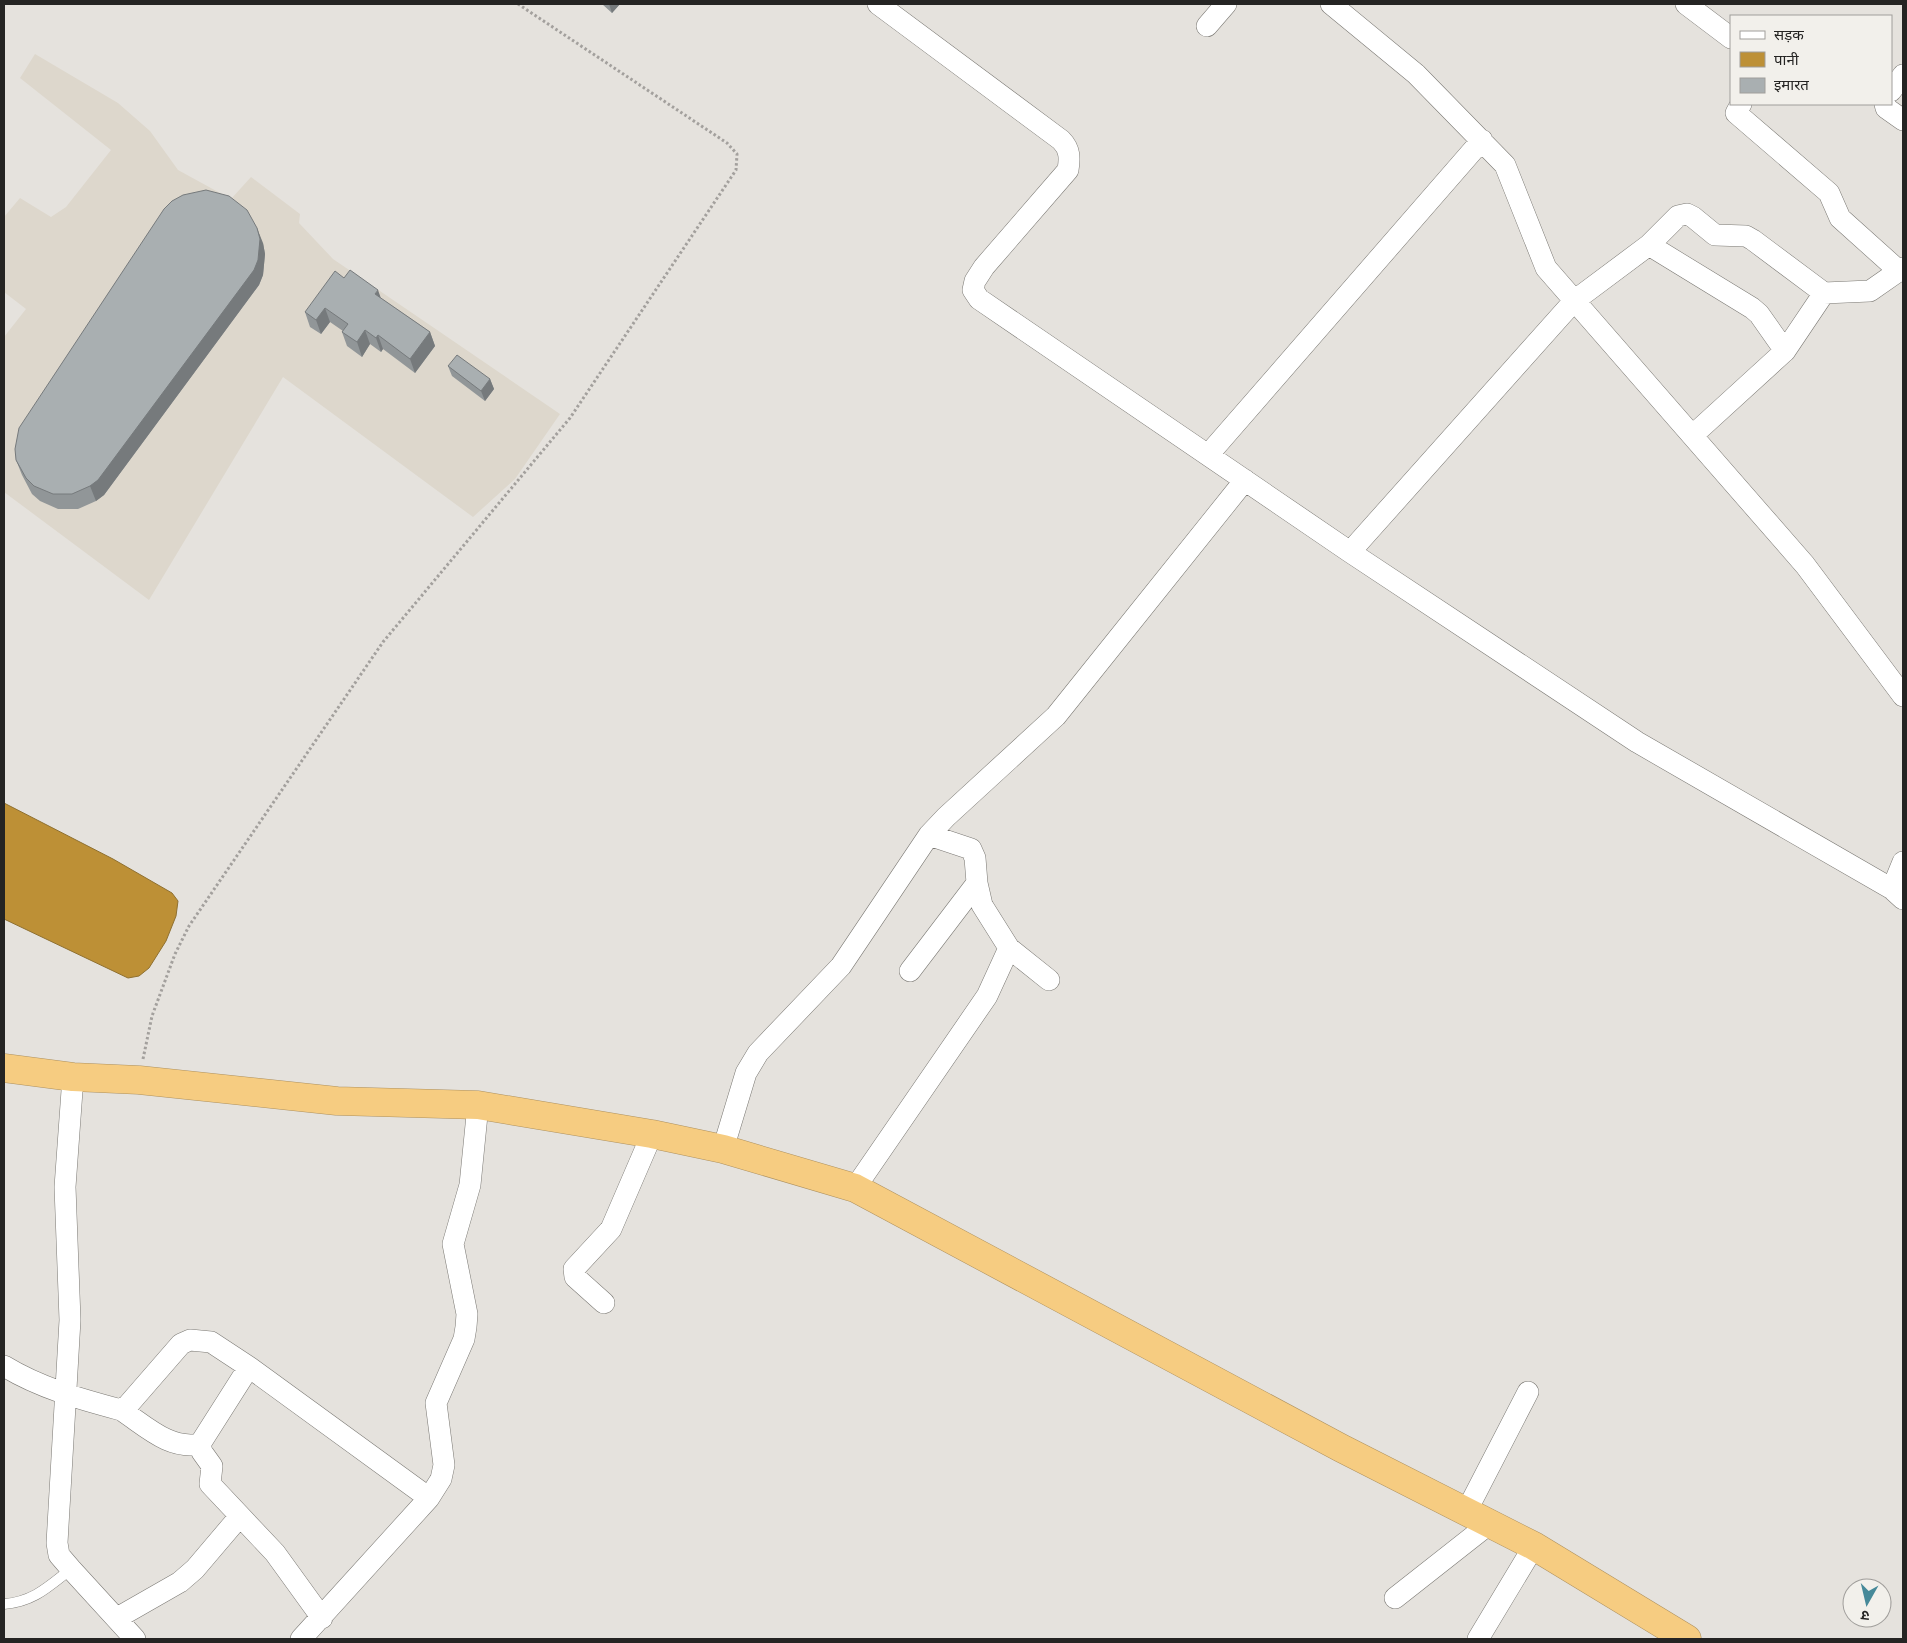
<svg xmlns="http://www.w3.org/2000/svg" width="1907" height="1643" viewBox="0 0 1907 1643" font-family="'Roboto Condensed','Noto Sans Devanagari',sans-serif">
  <rect width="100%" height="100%" fill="#e5e2dd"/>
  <!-- built -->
  <path fill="#ddd7cc" d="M35,54L118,103L150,131L178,170L231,199L251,177L300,214L299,223L333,259L560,414L515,479L473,517L283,377L149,600L4,492V337L26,309L4,292V217L20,198L51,217L66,207L111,150L20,78Z"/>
  <!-- water -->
  <path fill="#bd9036" stroke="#8f7030" d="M4,803L113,859L172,893L178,901L176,916L166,941L149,968L139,976L128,978L4,919Z"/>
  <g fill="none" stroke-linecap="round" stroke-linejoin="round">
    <!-- lane casing -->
    <g stroke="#7b7974" stroke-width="11">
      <path id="lane" d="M4,1604C33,1602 48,1587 71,1569"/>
    </g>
    <!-- street casing -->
    <g stroke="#7b7974" stroke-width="22">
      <path id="street" d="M878,4L1061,140C1070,149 1070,158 1068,170L984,267L975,281L973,290L979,299L1350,552L1637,742L1892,889L1903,899
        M1331,4L1416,74L1505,165L1546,268L1805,565L1903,696
        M1686,4L1731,38
        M1207,26L1226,4
        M1891,91L1903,75
        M1741,104L1736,113L1829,193L1840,218L1899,271
        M1885,104L1886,108L1903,120
        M1649,245L1752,308L1759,314L1785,351
        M1693,435L1785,351L1824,293L1870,291L1903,268
        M1208,455L1482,140
        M1350,552L1574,301L1649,245L1678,216L1687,214L1693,217L1715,235L1746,236L1753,240L1824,293
        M929,835L971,849L975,858L977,883L982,905L1009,948L1049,980
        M1892,889L1903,862
        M910,971L977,883
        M73,1077L65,1187L70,1320L57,1543L59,1555L71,1569L135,1639
        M723,1149L746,1073L758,1053L841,966L929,835L946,817L1056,716L1245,480
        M855,1188L987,996L1009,948
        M604,1303L575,1277L574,1269L611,1229L652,1134
        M4,1366C40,1388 80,1399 121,1410L128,1405L181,1344L190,1340L211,1342L249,1367L429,1498
        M249,1367L200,1444L202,1452L212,1466L210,1484L275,1553L322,1618
        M121,1410C146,1426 169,1450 200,1444
        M1466,1512L1528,1392
        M1395,1598L1489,1524
        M117,1618L180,1582L195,1569L240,1516
        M301,1639L429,1498L441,1479L444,1465L436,1403L464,1339L466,1327L467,1314L453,1244L470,1185L478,1105
        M1478,1639L1534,1546"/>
    </g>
    <!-- highway casing -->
    <g stroke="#ad9160" stroke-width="29">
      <path id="highway" d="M4,1068L73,1077L139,1080L337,1101L478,1105L652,1134L723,1149L855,1188L1341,1448L1534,1546L1687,1639"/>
    </g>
    <!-- path -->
    <path stroke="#a3a09d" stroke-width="3" stroke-dasharray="2.5 2.5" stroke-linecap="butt" d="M143,1059L152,1016L175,954L189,926L383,642L570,418L736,170L737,154L727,143L518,4"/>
    <!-- lane -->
    <use href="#lane" stroke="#fff" stroke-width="10"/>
    <!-- street -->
    <use href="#street" stroke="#fff" stroke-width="21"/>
    <!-- highway -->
    <use href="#highway" stroke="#f6cc81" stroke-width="28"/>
  </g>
  <!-- wall -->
  <path fill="#919698" d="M602,4H620L612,13Z
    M263,243L265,254L263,275L259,285L104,495L96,501L78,509H58L40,501L32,494L22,475L16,460Z
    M344,278L382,299L430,332L435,346L415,373L383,349L381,352L370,344L362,357L347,346L342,332L343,331L330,322L321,334L310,327L305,312Z
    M448,366L490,379L494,389L485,401L452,376Z"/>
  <!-- shaded-wall -->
  <path fill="#767a7c" d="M609,4H620L612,13Z
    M257,228L263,243L265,254L263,275L259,285L104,495L96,501L90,486Z
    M378,290L383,304L375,294Z
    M325,308L330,322L321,334L316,320Z
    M365,330L370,344L362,357L357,342Z
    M430,332L435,346L415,373L410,359Z
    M378,335L383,349L381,352L376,338Z
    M490,379L494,389L485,401L481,391Z"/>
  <!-- building -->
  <path fill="#a9afb1" stroke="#767a7c" d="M206,190L229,196L247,210L257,228L260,239L258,260L254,270L98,480L90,486L72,494H53L34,486L26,478L16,460L15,449L19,428L164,209L172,201L183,195Z
    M350,270L378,290L375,294L430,332L410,359L378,335L376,338L365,330L357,342L342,332L348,324L325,308L316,320L305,312L335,271L344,278Z
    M457,355L490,379L481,391L448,366Z"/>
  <!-- border -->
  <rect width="1907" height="1643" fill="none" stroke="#252423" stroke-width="10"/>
  <!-- legend -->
  <rect x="1730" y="15" width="162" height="90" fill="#f2f0eb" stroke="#a09e9b"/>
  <rect x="1740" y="31" width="25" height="8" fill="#ffffff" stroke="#a09e9b"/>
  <text x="1774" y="40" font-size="15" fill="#252423">सड़क</text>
  <rect x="1740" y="52" width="25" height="15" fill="#bd9036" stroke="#a09e9b"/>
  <text x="1774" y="65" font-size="15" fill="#252423">पानी</text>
  <rect x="1740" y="78" width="25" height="15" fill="#a9afb1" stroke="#a09e9b"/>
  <text x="1774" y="90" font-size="15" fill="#252423">इमारत</text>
  <!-- north arrow -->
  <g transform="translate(1867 1603) rotate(188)"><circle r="24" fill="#f2f0eb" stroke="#a09e9b"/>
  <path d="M0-4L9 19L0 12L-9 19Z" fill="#468999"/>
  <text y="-8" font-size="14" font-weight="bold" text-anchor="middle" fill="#252423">उ</text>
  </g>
</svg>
